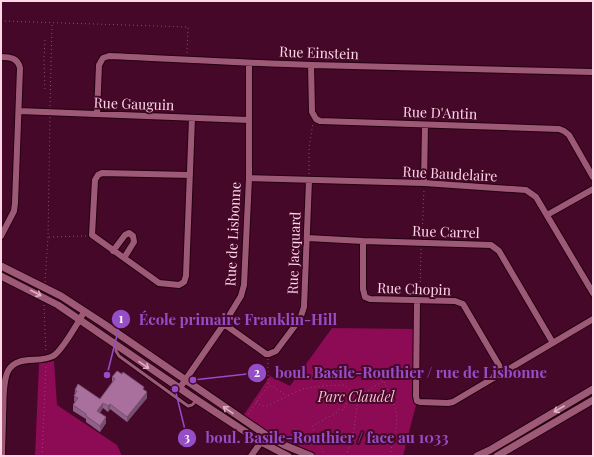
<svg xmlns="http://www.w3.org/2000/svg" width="594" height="457" viewBox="0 0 594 457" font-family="'Playfair Display',serif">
  <rect width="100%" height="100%" fill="#450828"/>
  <!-- green -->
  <path fill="#8d0a55" d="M332,328L416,329L417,401L403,456H311L241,419L270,376L290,386Z
    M54,361L57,405L117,445L122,456H35L39,363Z"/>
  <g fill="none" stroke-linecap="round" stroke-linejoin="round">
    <!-- service casing -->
    <g stroke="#240011" stroke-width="5">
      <path id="service" d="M116,347V351L119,356L188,406L192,405L197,400"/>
    </g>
    <!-- minor casing -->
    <g stroke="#240011" stroke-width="8">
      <path id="minor" d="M1,57C10,57 18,58 20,68L15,203L14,211L1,236
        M311,65L312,112L316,119L320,121L559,129L564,131L569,135L593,177
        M19,111L249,120
        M97,114L99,65L103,58L109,56C177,59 244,63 312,65C406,68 499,69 593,72
        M190,175L102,173L98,175L95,180L92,235L159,283L179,285L184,282L186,276L192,118
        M249,178L424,183L526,190L536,197L593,293
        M424,183L425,125
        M547,215L593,189
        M307,238L363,241L491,245L499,251L553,343
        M363,241V289L365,297L370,299L455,301L463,304L503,372
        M113,251L125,235L129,233L133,236L134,242L124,258
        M417,301L416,396L417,401L420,402L448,403L453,402L593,319
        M224,324L266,354H269L276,351L300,319L304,307L309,180
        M179,389L224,324L241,296L244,285L249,178V63
        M2,456C2,443 3,429 3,416C4,402 2,384 8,371C17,354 39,364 53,356C61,352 79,321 84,312
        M251,456L266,435"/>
    </g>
    <!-- tertiary casing -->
    <g stroke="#240011" stroke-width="9">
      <path id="tertiary" d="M1,266L61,296L104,324L266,435L284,445L311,456
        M1,276L58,305L197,400L261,442L288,456
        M477,456L490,450L593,389
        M497,456L593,400"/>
    </g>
    <!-- path -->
    <path stroke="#88536c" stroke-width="1" stroke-dasharray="1 3" stroke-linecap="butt" d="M1,21L188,27L187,54
      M45,40L44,58L45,92
      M50,106L52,23
      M309,174V148L313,123
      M422,236L424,190
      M49,237L86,236
      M45,282L48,237L50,117
      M420,294L421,248
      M44,305L46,353
      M268,359V386
      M384,382C388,391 394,401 396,412C399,425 392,442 390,456
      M256,402L261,406H267L302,389L322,386L344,385L358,397L402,369L412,366
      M248,414L268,386H272L287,396
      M42,456L46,365
      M325,456L312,426L336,413L339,409L343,410L347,402L358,397
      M346,456L353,436L358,398"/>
    <!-- service -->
    <use href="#service" stroke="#9d5976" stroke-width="3"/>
    <!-- minor -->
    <use href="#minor" stroke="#9d5976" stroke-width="6"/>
    <!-- tertiary -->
    <use href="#tertiary" stroke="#9d5976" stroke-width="7"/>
  </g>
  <!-- wall -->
  <path fill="#916088" d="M112,377L144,390L147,398L127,422L110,409L108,412L103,408L100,413L106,423L100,432L86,422V419L73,411V405L75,402L74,401L75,390L100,399L112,382Z"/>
  <!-- shaded-wall -->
  <path fill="#764e6f" d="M147,392V398L127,422V417Z
    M103,403V408L97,417V411Z
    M110,404V409L108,412V406Z
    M106,417V423L100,432V426Z"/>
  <!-- building -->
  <path fill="#a9709e" stroke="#764e6f" d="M117,371L122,374L123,372L144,387L143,389L147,392L127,417L110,404L108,406L103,403L97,411L106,417L100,426L86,416V414L73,405L78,398L74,396L77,391L75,390L78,384L100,399L115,379L112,377Z"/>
  <!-- one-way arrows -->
  <defs><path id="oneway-shaft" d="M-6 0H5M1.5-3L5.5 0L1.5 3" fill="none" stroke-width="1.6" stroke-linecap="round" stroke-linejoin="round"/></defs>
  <g stroke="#e1b0c4">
    <use href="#oneway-shaft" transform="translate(36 293) rotate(27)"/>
    <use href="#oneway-shaft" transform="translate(144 365) rotate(35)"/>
    <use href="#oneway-shaft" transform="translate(559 409) rotate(150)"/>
    <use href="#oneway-shaft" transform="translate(228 410) rotate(-145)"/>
  </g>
  <g text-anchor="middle" stroke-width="4" stroke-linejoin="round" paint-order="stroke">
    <!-- street labels -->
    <g font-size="14" fill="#fed6e5" stroke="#450828">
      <text transform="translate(319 53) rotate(2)" y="5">Rue Einstein</text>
      <text transform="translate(134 104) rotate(2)" y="5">Rue Gauguin</text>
      <text transform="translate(440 113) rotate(2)" y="5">Rue D'Antin</text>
      <text transform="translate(450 174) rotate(3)" y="5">Rue Baudelaire</text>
      <text transform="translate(446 232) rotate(2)" y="5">Rue Carrel</text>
      <text transform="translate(233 234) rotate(-87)" y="5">Rue de Lisbonne</text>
      <text transform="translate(294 253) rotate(-88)" y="5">Rue Jacquard</text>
      <text transform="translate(414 289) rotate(2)" y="5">Rue Chopin</text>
    </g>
    <!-- park labels -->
    <g font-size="14" font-style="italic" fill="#fcbcd4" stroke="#450828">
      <text x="356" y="402">Parc Claudel</text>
    </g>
  </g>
  <!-- callouts -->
  <path fill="none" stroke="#954ec7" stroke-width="1.5" d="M107 375L121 319M193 380L257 373M175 389L187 438"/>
  <g fill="#954ec7" stroke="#450828" stroke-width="1.5">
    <circle cx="107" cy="375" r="4"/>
    <circle cx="193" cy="380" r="4"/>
    <circle cx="175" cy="389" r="4"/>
    <circle cx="121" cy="319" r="10"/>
    <circle cx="257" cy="373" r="10"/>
    <circle cx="187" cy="438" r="10"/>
  </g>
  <g font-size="12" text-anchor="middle" font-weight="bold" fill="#fff">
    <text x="121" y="323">1</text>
    <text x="257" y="377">2</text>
    <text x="187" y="442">3</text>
  </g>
  <g font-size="15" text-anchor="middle" font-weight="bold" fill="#954ec7" stroke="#450828" stroke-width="4" stroke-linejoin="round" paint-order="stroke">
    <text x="238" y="325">École primaire Franklin-Hill</text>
    <text x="411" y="378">boul. Basile-Routhier / rue de Lisbonne</text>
    <text x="327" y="443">boul. Basile-Routhier / face au 1033</text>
  </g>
  <!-- border -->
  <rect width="594" height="457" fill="none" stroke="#fed6e5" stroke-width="4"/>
</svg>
